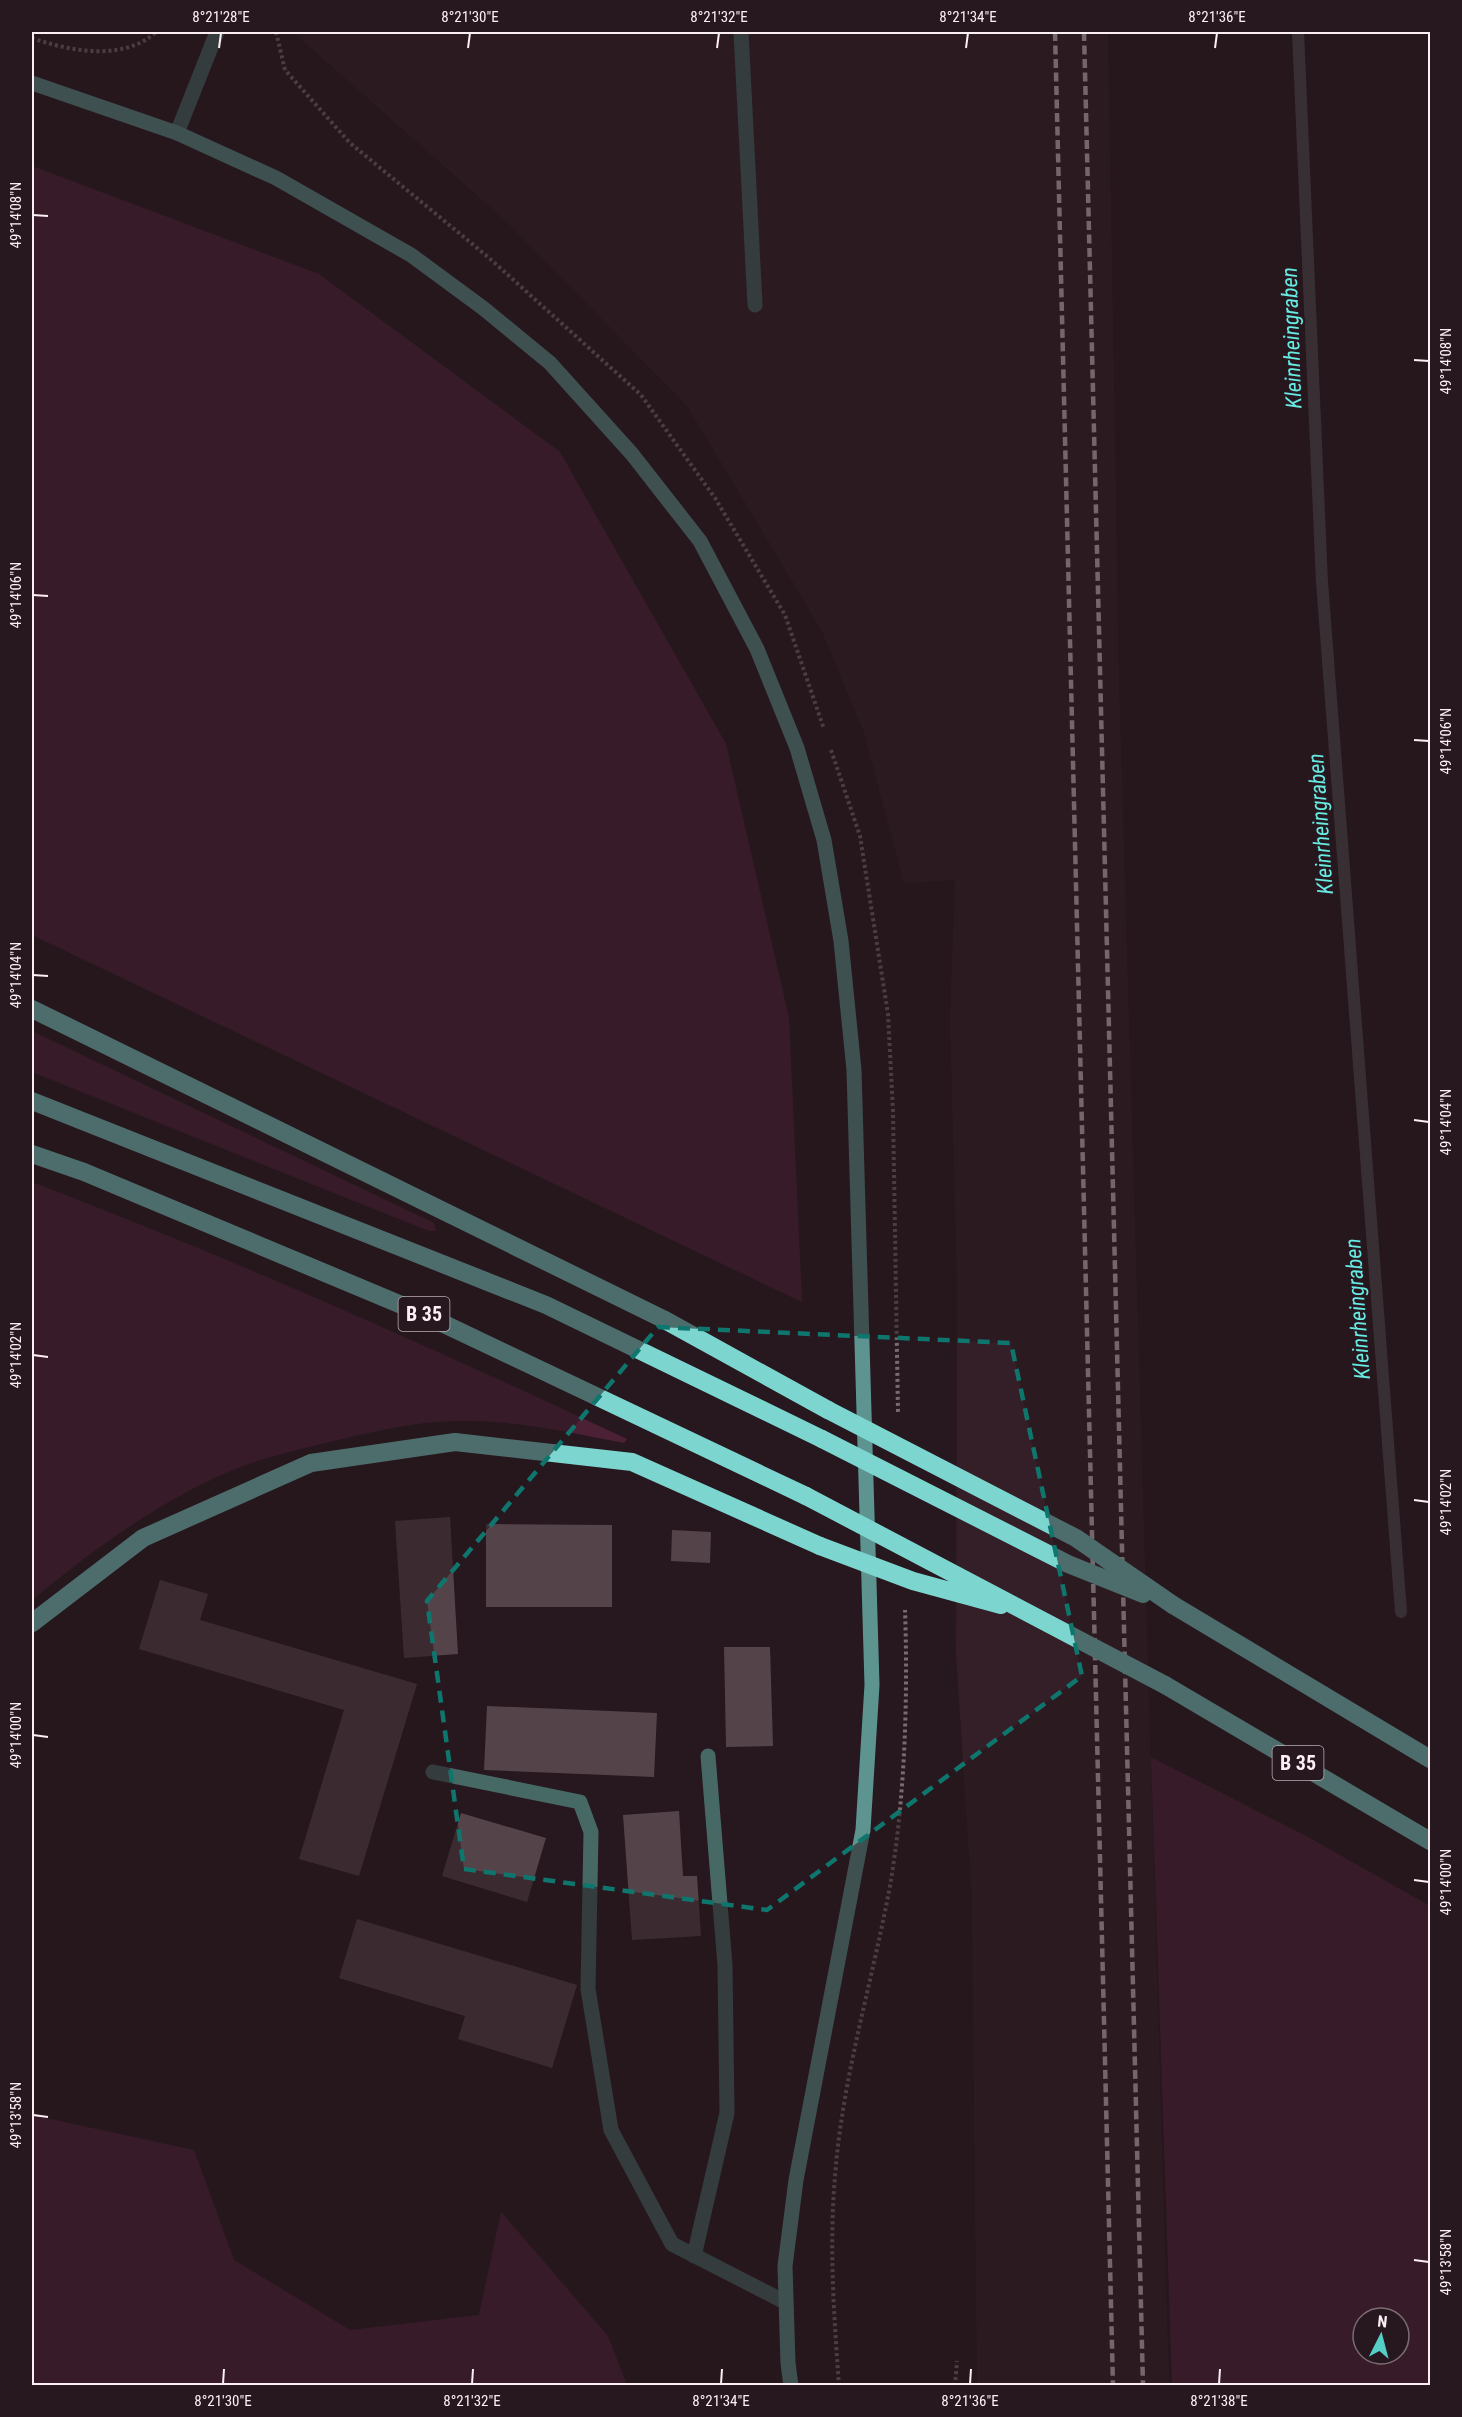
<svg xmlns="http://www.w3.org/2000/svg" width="1462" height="2417" viewBox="0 0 1462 2417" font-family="'Roboto Condensed',sans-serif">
  <rect width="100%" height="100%" fill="#27171e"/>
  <!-- built -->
  <path fill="#341e27" d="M293,32H1108L1119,681L1169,2385H977L972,1900L956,1655L957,1280L950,1020L955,880L904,883L864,732L821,629L688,407L505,220Z"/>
  <!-- green -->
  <path fill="#4c2135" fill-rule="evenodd" d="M32,166L319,274L560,452L726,744L789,1018L802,1302L32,935Z
    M32,1031L434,1223L436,1231H429L32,1072Z
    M32,1182C234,1259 431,1347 627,1439L624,1443C573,1433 520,1421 467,1421C424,1420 384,1429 342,1439C313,1446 283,1453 254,1462C172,1491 99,1545 32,1600Z
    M1151,1757L1310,1838L1430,1906V2385H1172ZM1363,2318H1399V2354H1363Z
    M32,2110L41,2117L194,2150L234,2260L350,2330L479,2315L501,2212L608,2336L627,2385H32Z"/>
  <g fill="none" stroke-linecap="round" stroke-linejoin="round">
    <!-- stream -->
    <path stroke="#4c4d4e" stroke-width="12" d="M1298,32L1322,582L1401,1612"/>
  </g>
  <!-- building -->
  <path fill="#55434a" d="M450,1517L458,1654L404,1658L395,1521Z
    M486,1524L612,1525V1607H486Z
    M672,1530L711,1532L710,1563L671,1561Z
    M160,1580L208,1594L200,1620L417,1684L359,1876L299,1859L344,1710L139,1649Z
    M724,1647H770L773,1746L726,1747Z
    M487,1706L657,1713L654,1777L484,1770Z
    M679,1811L683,1876H697L701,1936L632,1940L623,1815Z
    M461,1813L546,1838L527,1902L442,1876Z
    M357,1919L577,1985L552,2068L458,2039L465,2016L339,1978Z"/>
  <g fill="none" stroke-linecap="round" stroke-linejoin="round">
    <!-- path -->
    <path stroke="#786a70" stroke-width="4" stroke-dasharray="3 3" stroke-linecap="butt" d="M276,32L285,70L350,143L488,257L641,395L715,498L785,615L824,729
      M32,38C69,51 123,62 156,32
      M831,750L860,836L888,1014L893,1111L898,1413
      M839,2386C834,2316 829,2246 835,2177C842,2079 872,1983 890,1886C905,1799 908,1698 905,1610
      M955,2386L957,2361"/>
    <!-- lane -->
    <path stroke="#476966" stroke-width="15" d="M741,32L755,305
      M433,1772L580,1802L591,1832L588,1989L611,2130L672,2244L785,2302
      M694,2256L727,2113L725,1965L708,1756"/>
    <!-- street -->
    <path stroke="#476966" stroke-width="15" d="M177,133L217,32"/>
    <!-- secondary -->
    <path stroke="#5d9490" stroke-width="15" d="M32,83L177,133L276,178L411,255L483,308L550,363L632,454L700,541L757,649L797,748L824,840L841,941L854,1070L872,1685L863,1830L796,2180L785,2266L788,2363L791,2386"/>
    <!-- highway -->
    <path stroke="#7cd6cf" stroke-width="18" d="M32,1009L663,1319L828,1410
      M32,1101L546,1305L822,1439
      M32,1154L84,1172L423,1314L806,1496
      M1173,1605L1430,1759
      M32,1623L143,1538L311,1463L455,1442L632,1462L820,1546
      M1165,1685L1430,1841"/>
    <!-- rail -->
    <path stroke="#d2c5ca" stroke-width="4.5" stroke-dasharray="9 4.5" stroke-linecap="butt" d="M1055,32L1113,2386
      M1084,32L1143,2386"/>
    <!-- highway-bridge -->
    <path stroke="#7cd6cf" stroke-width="18" d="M828,1410L1076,1538L1173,1605
      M822,1439L1068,1564L1143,1594
      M806,1496L1165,1685
      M820,1546L913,1581L1001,1605"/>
  </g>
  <!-- marked area -->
  <path d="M0 0H1462V2417H0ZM658,1327L1011,1343L1082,1676L767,1910L464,1869L427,1601Z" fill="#27171e" fill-opacity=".55" fill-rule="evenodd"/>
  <path fill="none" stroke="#0f766e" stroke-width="4.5" stroke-dasharray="12 8" stroke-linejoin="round" d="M658,1327L1011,1343L1082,1676L767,1910L464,1869L427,1601Z"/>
  <!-- ticks -->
  <path fill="none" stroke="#fbeff3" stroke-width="2" d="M219,48L221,33M468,48L470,33M717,48L719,33M966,48L968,33M1215,48L1217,33M33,215L48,216M1414,360L1429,361M33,595L48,596M1414,740L1429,741M33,975L48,976M1414,1120L1429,1122M33,1355L48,1357M1414,1500L1429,1502M33,1735L48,1737M1414,1880L1429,1882M33,2115L48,2117M1414,2260L1429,2262M223,2384L224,2369M472,2384L473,2369M721,2384L722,2369M970,2384L971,2369M1219,2384L1220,2369"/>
  <g text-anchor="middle" stroke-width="5" stroke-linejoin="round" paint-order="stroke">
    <!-- shield labels -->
    <g fill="#27171e" stroke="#bbaeb3" stroke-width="1.5">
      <rect x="398.5" y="1297" width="51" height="34" rx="4.5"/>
      <rect x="1272.5" y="1746" width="51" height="34" rx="4.5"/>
    </g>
    <g font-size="20" font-weight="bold" fill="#fbeff3">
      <text x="424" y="1321">B 35</text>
      <text x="1298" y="1770">B 35</text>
    </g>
    <!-- water labels -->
    <g font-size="22" font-style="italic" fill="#67ebe3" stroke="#27171e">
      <text transform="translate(1291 338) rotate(-92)" y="8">Kleinrheingraben</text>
      <text transform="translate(1320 824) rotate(-94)" y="8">Kleinrheingraben</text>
      <text transform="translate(1357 1309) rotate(-94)" y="8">Kleinrheingraben</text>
    </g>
  </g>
  <!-- border -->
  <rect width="1462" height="2417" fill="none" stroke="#27171e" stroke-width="66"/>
  <!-- north arrow -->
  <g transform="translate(1381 2336) rotate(6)"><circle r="28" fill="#27171e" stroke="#7c6d73" stroke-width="1.5"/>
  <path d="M0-4.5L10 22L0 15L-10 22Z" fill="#55cec6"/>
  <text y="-9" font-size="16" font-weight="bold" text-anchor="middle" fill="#fbeff3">N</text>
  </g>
  <rect x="33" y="33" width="1396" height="2351" fill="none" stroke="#fbeff3" stroke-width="2"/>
  <g font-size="15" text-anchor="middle" fill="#fbeff3">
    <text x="221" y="22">8°21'28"E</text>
    <text x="470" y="22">8°21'30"E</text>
    <text x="719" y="22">8°21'32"E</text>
    <text x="968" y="22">8°21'34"E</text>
    <text x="1217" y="22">8°21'36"E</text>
    <text transform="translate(16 215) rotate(-90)" y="5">49°14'08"N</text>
    <text transform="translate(1446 361) rotate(-90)" y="5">49°14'08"N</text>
    <text transform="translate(16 595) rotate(-90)" y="5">49°14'06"N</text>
    <text transform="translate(1446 741) rotate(-90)" y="5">49°14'06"N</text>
    <text transform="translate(16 975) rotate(-90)" y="5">49°14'04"N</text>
    <text transform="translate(1446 1122) rotate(-90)" y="5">49°14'04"N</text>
    <text transform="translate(16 1355) rotate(-90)" y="5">49°14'02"N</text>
    <text transform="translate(1446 1502) rotate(-90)" y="5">49°14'02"N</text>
    <text transform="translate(16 1735) rotate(-90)" y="5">49°14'00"N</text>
    <text transform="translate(1446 1882) rotate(-90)" y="5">49°14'00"N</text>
    <text transform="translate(16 2115) rotate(-90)" y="5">49°13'58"N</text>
    <text transform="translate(1446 2262) rotate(-90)" y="5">49°13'58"N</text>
    <text x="223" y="2406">8°21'30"E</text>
    <text x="472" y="2406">8°21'32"E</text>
    <text x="721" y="2406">8°21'34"E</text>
    <text x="970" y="2406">8°21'36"E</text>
    <text x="1219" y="2406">8°21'38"E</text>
  </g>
</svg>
